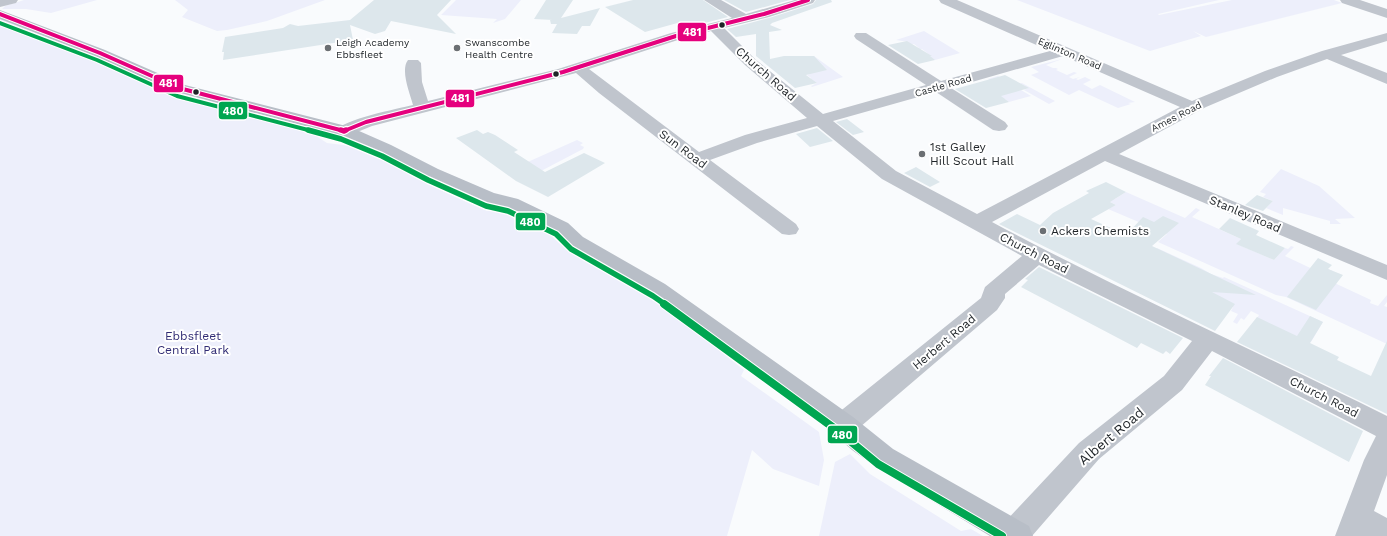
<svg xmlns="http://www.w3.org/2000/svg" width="1387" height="536" viewBox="0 0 1387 536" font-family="'Work Sans',sans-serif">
  <rect width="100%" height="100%" fill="#f9fbfd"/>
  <!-- green -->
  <path fill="#edeffb" d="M24,0H97L51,13L26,9H2L5,6Z
    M175,0H325L267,21L227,30L217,31L182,17L188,10Z
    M456,0H521L505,19L493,23L497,19L441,15Z
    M1017,0H1219L1158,14L1159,15L1232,0H1334L1342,3L1206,37L1193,31L1201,36L1150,51Z
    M0,18L27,28L23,30L67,45L169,90L227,107L228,114L277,123L281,121L310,132L327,143L351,146L367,150L404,169L411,176L451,195L487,211L500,209L548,233L559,243L608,271L669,311L744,370L741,376L819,432L824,460L819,486L773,469L752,450L727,536H0Z
    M924,31L960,53L935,60L922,58L931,56L922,49L913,51L910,50L919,48L914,44L904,46L909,42L896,40Z
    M814,56L843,77L812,87L811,86L817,83L811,81V78L807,75L810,74L788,58Z
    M1062,59L1046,65L1053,68H1056L1058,69L1056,70L1067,75L1074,72L1077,73L1069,77L1073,79L1080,77L1076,79L1078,80L1085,77L1091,80L1083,84L1092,89L1100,85L1135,102L1128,103L1131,104L1118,108L1079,90L1069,95L1031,75L1039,72L1031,67Z
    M998,76L1031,96L1009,102L1005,99L998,101L991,81L988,79Z
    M1020,83H1022L1055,101L1049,104L1024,90L1028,88Z
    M577,140L583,143L580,145L584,147L583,149L541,171L521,165Z
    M1281,169L1319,186L1355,218L1335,219L1341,224H1330V221L1283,208V215L1266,208L1273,201L1263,197L1266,194L1260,192Z
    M1126,192L1185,218L1196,208L1200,210L1192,217L1241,239L1237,244L1274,260L1285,248L1288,249L1291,246L1294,247L1285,256L1323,274L1328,269L1333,271L1326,279L1371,300L1370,303L1378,306L1387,295V302L1384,306L1387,307V344L1286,297L1276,295L1158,242L1167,234L1108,209L1116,205L1106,200L1115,199Z
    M1157,248L1201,268L1211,274L1223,278L1224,277L1323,322L1311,342L1293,349L1255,321L1259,315L1251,311L1244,320L1241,318L1237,324L1233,322L1238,314L1231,311L1233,307L1225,303L1156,249Z
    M850,454L870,474L934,514L961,531L971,529L983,536H819L835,462Z"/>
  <!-- building -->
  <path fill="#dde7ec" d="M374,0H451L437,15L456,34L391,21L385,31L375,34L350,25L353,40L223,60L224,52H222L225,37L283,28L290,24L298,26L350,20Z
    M546,0H573L561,18L600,8L590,26H582L577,34L552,33L557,24H551L550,20H553L534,19Z
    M633,0H703L728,17L697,25L694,22L686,25L681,22L645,32L605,7Z
    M724,0H790L746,12Z
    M816,0H831L832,2L772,23L770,25L782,30L769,32L770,59L784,56H814L827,70L806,75L817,83L795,88L756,56V34L736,37L727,29L769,18L813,4Z
    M907,41L932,56H930L935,60L918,64L888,45Z
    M1005,75L1029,88L1001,96L1009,102L986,108L955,89Z
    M847,119L864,132L853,135L836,122Z
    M817,128L833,141L810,147L796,134Z
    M477,130L483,134L488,132L495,135L518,150L514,152L545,172L584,153L605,163L548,197L516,181L456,138Z
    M916,167L940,182L930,187L904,173Z
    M1106,182L1126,192L1110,202L1116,205L1091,219L1126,235L1143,217L1154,222L1163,216L1179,223L1152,246L1256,295L1212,292L1235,304L1215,331L999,224L1017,214L1040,225L1053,213L1089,193L1086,191Z
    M1257,195L1273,201L1263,211L1245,205Z
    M1230,218L1259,231L1256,235L1285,248L1274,260L1236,244L1241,239L1219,229Z
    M1318,258L1332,265L1328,269L1343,275L1316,310L1287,297Z
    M1039,267L1183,338L1170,354L1166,351L1163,354L1141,343L1137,348L1021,287L1028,280L1025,279Z
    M1310,316L1323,322L1310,343L1339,357L1337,360L1371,376L1387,341V414L1237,342L1257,317L1297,336Z
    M1223,358L1363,431L1349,462L1205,385L1211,376H1209Z"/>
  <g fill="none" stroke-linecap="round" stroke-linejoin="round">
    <!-- minor -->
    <path fill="#c0c5cd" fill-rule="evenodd" d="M0,0H18L16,3L0,7Z
      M704,0H721L746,14L795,0H815L813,3L769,17L724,28L755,59L823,114L926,85L856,39L854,36L856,33H866L941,81L1050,51L941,3L939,0H957L1192,101L1265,71L1322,51L1387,33V41L1341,55L1387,73V84L1327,59L1277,77L1206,107L1119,154L1387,265V280L1105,161L992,222C1121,291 1256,351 1387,416V475L1374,511L1387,518V536H1335L1364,460L1376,436L1212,351L1182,390L1099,459L1032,536H1000L999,534L1003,524L1079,443L1164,376L1192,341L1039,265L1005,294V298L997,310L853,433L843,436L833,433L829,425L833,417L981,298L985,287L1022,256L882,179L817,126L757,143L710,160L796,224L799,229L796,234L789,235L782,234L599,93L576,73L372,126L350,135L344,136L338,135L335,131C344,119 397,109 413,105C410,94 400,70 408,60H418L421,63L422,82L428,101L558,69L671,33L732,18ZM711,31L745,65L807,118L745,135L699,152L589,69L681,39ZM1063,56L1180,107L977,214L896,171L833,121L936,92L993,130L999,131L1005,130L1008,126L1005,122L951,88Z
      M1340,0H1360L1387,9V18L1342,3Z"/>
    <!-- major -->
    <path fill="#b8bec7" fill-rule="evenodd" d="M0,10L105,50L185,85L350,127L391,145L438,169L494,193L518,199L568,223L583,237L665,284L853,417L893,449L1029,526L1033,536H990L873,465L852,450L833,433L649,294L569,247L554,231L505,208L481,202L424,177L379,153L338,135L173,91L95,56L0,19Z"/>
    <!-- bus-1-far1 casing -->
    <g stroke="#fff" stroke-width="6">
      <path id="bus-1-far1" d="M0,14L100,53L179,88L344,131
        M344,131L366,122L563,72L676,36L764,14L808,0"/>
    </g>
    <!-- bus-1 casing -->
    <g stroke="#fff" stroke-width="8">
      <path id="bus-1" d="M341,130L344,131
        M344,131L346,130"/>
    </g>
    <!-- bus-2-far2 casing -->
    <g stroke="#fff" stroke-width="6">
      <path id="bus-2-far2" d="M0,23L97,60L177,96L312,131"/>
    </g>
    <!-- bus-2-far1 casing -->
    <g stroke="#fff" stroke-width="8">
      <path id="bus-2-far1" d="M308,130L341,139L382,156L428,180L486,206L508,211L556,234L571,249L653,296L666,305"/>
    </g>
    <!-- bus-2 casing -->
    <g stroke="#fff" stroke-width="10">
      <path id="bus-2" d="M664,304L838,431L878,464L1002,536"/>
    </g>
    <!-- bus-1-far1 -->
    <use href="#bus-1-far1" stroke="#e5007d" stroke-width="4"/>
    <!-- bus-1 -->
    <use href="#bus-1" stroke="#e5007d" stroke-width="5.5"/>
    <!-- bus-2-far2 -->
    <use href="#bus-2-far2" stroke="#00a651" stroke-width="4"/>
    <!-- bus-2-far1 -->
    <use href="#bus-2-far1" stroke="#00a651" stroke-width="5.5"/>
    <!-- bus-2 -->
    <use href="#bus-2" stroke="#00a651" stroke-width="8"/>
  </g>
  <!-- markers -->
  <g fill="#1f2428" stroke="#fff" stroke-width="1.5">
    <circle cx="722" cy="25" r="3.5"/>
    <circle cx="556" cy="74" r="3.5"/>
    <circle cx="196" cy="92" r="3.5"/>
  </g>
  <g fill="#6b6f73" stroke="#fff" stroke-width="1.5">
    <circle cx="328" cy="48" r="4"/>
    <circle cx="457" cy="48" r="4"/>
    <circle cx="922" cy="154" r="4"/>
    <circle cx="1043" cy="231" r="4"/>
  </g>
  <g text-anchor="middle" stroke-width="4" stroke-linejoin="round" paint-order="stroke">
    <!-- far-poi labels -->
    <g font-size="10" fill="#1f2428" stroke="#fff" text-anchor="start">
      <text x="336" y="46">Leigh Academy<tspan x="336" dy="12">Ebbsfleet</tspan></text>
      <text x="465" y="46">Swanscombe<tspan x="465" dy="12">Health Centre</tspan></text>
    </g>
    <!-- far-street labels -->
    <g font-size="10" fill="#1f2428" stroke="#fff">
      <text transform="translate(1070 53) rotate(23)" y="4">Eglinton Road</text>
      <text transform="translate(943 85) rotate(-16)" y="4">Castle Road</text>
      <text transform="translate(1176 116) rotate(-27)" y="4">Ames Road</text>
    </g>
    <!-- street labels -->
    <g font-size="12" fill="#1f2428" stroke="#fff">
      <text transform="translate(766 74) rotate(41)" y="4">Church Road</text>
      <text transform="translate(683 149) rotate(37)" y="4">Sun Road</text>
      <text transform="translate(1245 214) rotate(23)" y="4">Stanley Road</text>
      <text transform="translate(1034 253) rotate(27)" y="4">Church Road</text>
      <text transform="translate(944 342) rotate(-40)" y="4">Herbert Road</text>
      <text transform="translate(1324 397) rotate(27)" y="4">Church Road</text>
    </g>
    <!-- poi labels -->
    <g font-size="12" fill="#1f2428" stroke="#fff" text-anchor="start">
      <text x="930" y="151">1st Galley<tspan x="930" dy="14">Hill Scout Hall</tspan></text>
      <text x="1051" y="235">Ackers Chemists</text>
    </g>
    <!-- park labels -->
    <g font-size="12" fill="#312c74" stroke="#fff">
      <text x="193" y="340">Ebbsfleet<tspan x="193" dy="14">Central Park</tspan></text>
    </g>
    <!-- near-street labels -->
    <g font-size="14" fill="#1f2428" stroke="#fff">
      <text transform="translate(1111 436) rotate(-40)" y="5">Albert Road</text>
    </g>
  </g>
  <g stroke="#fff" stroke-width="1.5">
    <rect x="677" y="22" width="30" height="20" rx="4" fill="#e5007d"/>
    <rect x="153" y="74" width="31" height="19" rx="4" fill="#e5007d"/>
    <rect x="445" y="89" width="30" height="19" rx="4" fill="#e5007d"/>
    <rect x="218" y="101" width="30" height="19" rx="4" fill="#00a651"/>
    <rect x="515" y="212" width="31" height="19" rx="4" fill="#00a651"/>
    <rect x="827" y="425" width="31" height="19" rx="4" fill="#00a651"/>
  </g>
  <g font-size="11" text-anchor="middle" font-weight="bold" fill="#fff">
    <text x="692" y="36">481</text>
    <text x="168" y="87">481</text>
    <text x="460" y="102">481</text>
    <text x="233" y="115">480</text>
    <text x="530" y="226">480</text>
    <text x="842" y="439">480</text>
  </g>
</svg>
